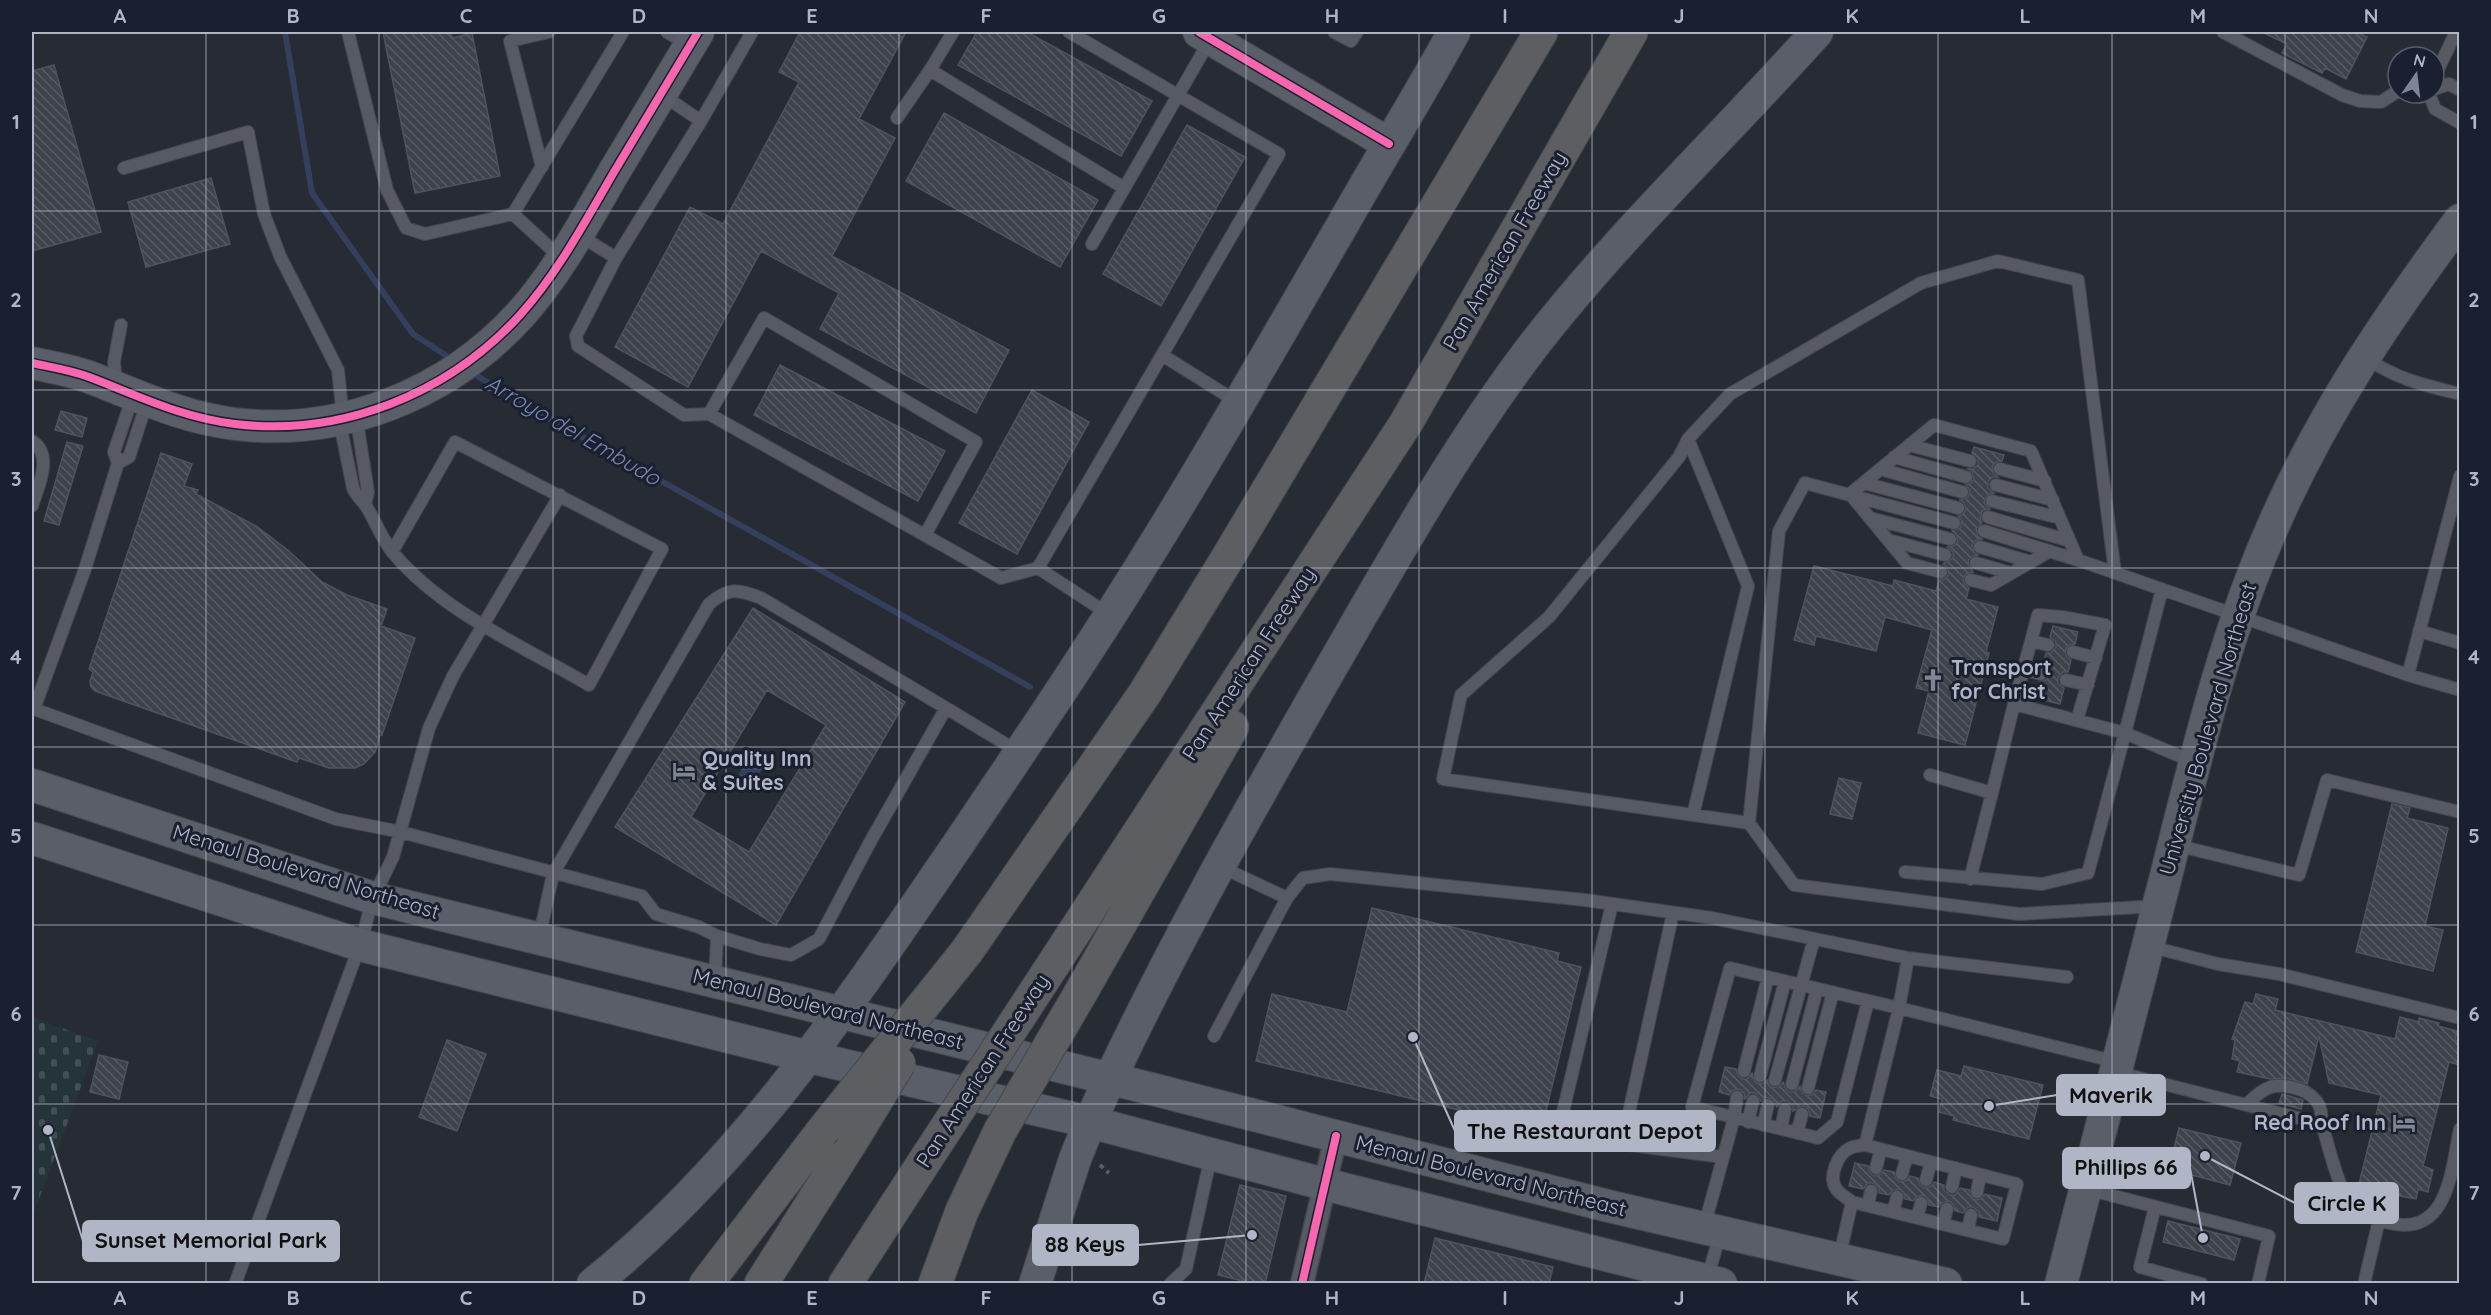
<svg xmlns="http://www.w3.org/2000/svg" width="2491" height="1315" viewBox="0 0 2491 1315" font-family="Quicksand,sans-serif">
  <defs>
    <pattern id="cemetery-stones" width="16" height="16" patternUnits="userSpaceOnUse" patternTransform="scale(1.5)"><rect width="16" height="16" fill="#24343a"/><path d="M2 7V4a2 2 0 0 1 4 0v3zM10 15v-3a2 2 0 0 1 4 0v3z" fill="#414f55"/></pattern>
    <pattern id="water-rules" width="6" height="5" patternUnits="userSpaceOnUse" patternTransform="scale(1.5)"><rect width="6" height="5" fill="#343f5d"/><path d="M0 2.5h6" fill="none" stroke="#4f5873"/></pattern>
    <pattern id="building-back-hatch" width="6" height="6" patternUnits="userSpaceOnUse" patternTransform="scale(1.5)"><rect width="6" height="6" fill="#3e424a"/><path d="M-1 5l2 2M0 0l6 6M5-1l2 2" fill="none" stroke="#575b63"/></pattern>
  </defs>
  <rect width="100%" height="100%" fill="#272b34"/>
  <!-- cemetery -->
  <path fill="url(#cemetery-stones)" d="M32,1017L98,1041L32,1218Z"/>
  <!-- water -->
  <path fill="url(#water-rules)" d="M756,752L764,758L766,763L750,788L745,790L737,785L735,780L751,754Z"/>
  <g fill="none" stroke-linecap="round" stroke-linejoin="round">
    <!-- stream -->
    <path stroke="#343f5d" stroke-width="6" d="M285,32L312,193L413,334L453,360
      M471,372L509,396L1030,687"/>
  </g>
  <!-- building -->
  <path fill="url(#building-back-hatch)" stroke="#4f535c" stroke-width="1.5" fill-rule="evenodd" d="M383,32H451L452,38L472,33L500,176L415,193Z
    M800,32H906L859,119L895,138L832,256L1009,350L976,413L820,329L839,293L761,251L688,387L615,347L690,207L723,224L799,82L779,72Z
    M977,32H1027L1152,101L1121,156L958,65Z
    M2262,32H2356L2367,37L2346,79L2325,68L2322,73L2282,53L2287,44Z
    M54,65L101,232L32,251V71Z
    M944,113L1098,200L1060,267L906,181Z
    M1187,125L1245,157L1161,306L1103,274Z
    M211,178L230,244L146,267L128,202Z
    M780,365L945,451L918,501L754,415Z
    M1032,390L1089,422L1017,554L959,523Z
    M61,411L87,418L82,437L55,430Z
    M67,442L83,446L59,525L44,521Z
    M1974,447L2004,455L2002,461L1995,463L1992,467L1994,474L1998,477H1993L1988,482V488L1994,493L1987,495L1984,503L1990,509L1982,511L1980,518L1982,523L1976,529L1978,536L1982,539L1975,541L1972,545L1974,552L1978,555L1971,557L1968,561L1973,572L1966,574L1963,579L1965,585L1969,588L1966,599L1998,607L1986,652L1989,653L1965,745L1918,733L1929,691L1916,688L1932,630L1885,617L1876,651L1816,636L1814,645L1794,640L1814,566L1893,586L1894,580L1936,591L1939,580L1946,578L1949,574L1947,567L1943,564L1953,558V552L1947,547L1955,545L1958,541L1956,534L1952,531L1960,528L1962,521L1958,516L1963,514L1966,510L1964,503L1960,500L1968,497L1970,491L1966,485L1971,483L1974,479L1972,472L1968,469H1973L1978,464V458L1972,453Z
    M161,453L192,464L184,486L198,490L196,494L256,526L289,551L322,582L347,595L387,609L381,626L415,638L382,735H380L375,752L364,764L355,768H329L299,758L297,762L95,691L91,687L90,681L93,672L89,669Z
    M753,608L905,702L776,925L615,827ZM767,690L826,725L749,852L691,817Z
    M2053,626L2078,632L2075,644L2068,646L2065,651L2067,657L2071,660L2068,672H2063L2058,678V683L2064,688L2060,704L2035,698L2039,682L2046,680L2049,676L2047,669L2043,666L2046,653H2051L2056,647V642L2050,637Z
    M1839,778L1861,783L1852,819L1830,814Z
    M2392,804L2410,808L2407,818L2448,828L2425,926L2443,930L2433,971L2356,952Z
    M1372,908L1559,953L1557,961L1581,967L1545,1115L1521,1109L1517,1124L1256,1061L1272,994L1347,1012Z
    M2256,994L2278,999L2275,1010L2395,1039L2400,1017L2419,1022V1018L2439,1023L2438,1026L2457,1031L2455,1040L2460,1041V1065L2449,1062L2423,1166L2433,1170L2428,1192L2418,1189L2416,1199L2378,1192L2379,1189L2359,1184L2381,1095L2329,1083L2319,1036L2307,1084L2286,1078L2270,1079L2237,1072L2240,1061L2232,1059L2235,1040L2232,1039L2245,1002L2253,1004Z
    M447,1040L486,1054L457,1131L419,1117Z
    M99,1055L128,1062L119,1099L90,1092Z
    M1964,1066L2043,1085L2029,1139L1953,1120L1954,1116L1939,1112L1942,1099L1930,1096L1937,1070L1961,1076Z
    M1725,1067L1736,1069L1738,1076L1743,1079H1747L1752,1073L1755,1082L1762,1084L1767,1080L1769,1085L1773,1088L1780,1086L1783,1082L1786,1089L1789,1092H1795L1800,1086L1802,1093L1807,1096L1813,1094L1816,1090L1826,1092L1820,1118L1810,1116L1808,1109L1804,1106L1793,1111V1106L1787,1101H1782L1777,1107L1773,1099L1766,1097L1761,1101L1755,1093H1750L1745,1099L1744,1093L1739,1089L1733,1090L1729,1095L1719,1092Z
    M2282,1094L2303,1100L2301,1109L2279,1103Z
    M2179,1128L2241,1143L2230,1185L2169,1169Z
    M1855,1163L1868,1166L1870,1173L1874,1176L1881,1174L1884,1170L1894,1172L1896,1179L1900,1182L1907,1180L1910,1176L1918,1178L1920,1185L1924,1188L1931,1186L1934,1182L1944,1185V1190L1950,1195H1955L1960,1188L1969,1190L1970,1195L1975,1200L1980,1199L1985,1194L2002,1198L1997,1221L1979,1217V1212L1973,1207H1968L1963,1213L1955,1211L1953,1204L1949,1201L1942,1203L1939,1207L1929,1205L1927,1198L1923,1195L1916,1197L1913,1201L1905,1199L1903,1192L1899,1189L1892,1191L1889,1195L1879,1193V1188L1873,1183H1868L1863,1189L1849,1186Z
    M1240,1185L1286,1196L1265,1284H1255L1218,1275Z
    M2168,1221L2240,1239L2234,1260L2163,1242Z
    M1435,1238L1553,1267L1549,1284H1424Z"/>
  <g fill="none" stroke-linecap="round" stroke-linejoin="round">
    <!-- lane casing -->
    <g stroke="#43464d" stroke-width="14">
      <path id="lane" d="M348,32L387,190L406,228L425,234L513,214L623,32
        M667,32L689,45
        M752,32L701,121L616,258L576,336L578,346L684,415L709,414L1001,578L1038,568L1279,154L1069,32
        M1334,32L1351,41L1357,32
        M2223,32L2342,95L2360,101L2381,102L2398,91
        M930,70L1124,188
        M2434,78L2456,32
        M2434,89L2449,84L2460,90
        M2429,93L2435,109L2460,123
        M661,94L701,121
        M897,118L930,70L953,32
        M542,167L510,41L549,32
        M124,168L248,132L264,214L280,256L338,370L343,418
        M513,214L561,258
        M579,235L616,258
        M1092,244L1210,40
        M1162,355L1239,403
        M2364,357C2399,380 2420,384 2460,394
        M116,384L114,362L121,325
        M133,396L114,452L118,463L85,569L34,709L336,819L401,832L642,896L656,914L699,927L717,936L715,980
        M709,414L764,318L976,442L925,535
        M356,415L368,492L365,505
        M339,419L353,488C356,496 361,499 366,506C376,522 382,540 394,554C444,613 523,646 589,685L662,549L455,442L392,552
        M1688,439L1748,586L1693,815
        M32,441C54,455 38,487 32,506
        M1909,445L1970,461
        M1894,457L1966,477
        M118,463L129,457L147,402
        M1880,469L1962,492
        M2000,469L2045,481
        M1864,483L1958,508
        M1996,485L2053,500
        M1850,494L1934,425L2031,451L2078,560
        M1850,494L1907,563L1941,572
        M1992,501L2060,518
        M1988,517L2070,541
        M1870,518L1950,539
        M1954,523L1805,483L1779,531L1749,823L1443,779L1461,695L1549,617L1679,457L1688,439L1730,394L1921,283L1998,261L2078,280L2115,573
        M1984,531L2078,560L2408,675L2460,690
        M1888,540L1945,555
        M1980,547L2031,562
        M1976,563L2011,573
        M1038,568L1110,615
        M1971,580L1991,585L2050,551
        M2419,631L2460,643
        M2031,641L2048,645
        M2073,652L2096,658
        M2023,669L2041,674
        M2408,675L2460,476
        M2066,680L2088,685
        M2014,704L2038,615L2062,617L2105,625L2077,720
        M946,708L1019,752
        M1930,775L1992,793L2014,704L2125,733L2162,589
        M1749,823L1794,885L2019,914L2158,906
        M2175,845L2299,875L2327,780L2460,812
        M1219,866L1287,898
        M1905,872L2042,884L2088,873L2125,733L2194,762
        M1970,879L1992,793
        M1612,904L1559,1129L1622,1144L1723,1157
        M539,938L553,874L709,604C729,587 737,589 761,598L946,708L869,844L819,939L791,955L760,949L717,936
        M2148,946L2218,964L2279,974L2460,1018
        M1868,1001L1837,1122L1818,1138L1692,1107L1730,968L1899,1008L1908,958
        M1214,1036L1287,898L1303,878L1330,874L1585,900L1712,918L1908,958L2067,977
        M1744,1071L1768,977
        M2116,1072L2322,1124C2327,1141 2337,1182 2345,1194C2357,1213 2369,1218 2389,1223C2449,1237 2451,1170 2460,1129
        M1760,1076L1785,981
        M1775,1080L1814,939
        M1792,1084L1817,989
        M1808,1088L1833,992
        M2246,1105C2265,1086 2275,1081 2301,1090C2308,1092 2316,1099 2319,1105C2322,1110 2321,1119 2322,1124
        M1748,1122L1753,1101
        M1763,1125L1768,1105
        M1781,1129L1785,1109
        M1797,1133L1802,1114
        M1622,1144L1673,913
        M1876,1168L1881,1149
        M1902,1174L1907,1156
        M1926,1180L1931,1162
        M1952,1187L1956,1168
        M2087,1189L2269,1236L2258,1284
        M1977,1192L1980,1175
        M1852,1202C1847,1198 1840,1194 1837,1190C1827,1177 1838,1154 1850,1148C1854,1146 1860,1146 1865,1145
        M1868,1205L1871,1191
        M2155,1207L2140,1267L2202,1284
        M1893,1212L1897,1197
        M1917,1218L1921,1203
        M1943,1224L1947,1209
        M1704,1227L1734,1118L1737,1097
        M1968,1230L1971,1215
        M1839,1258L1852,1202L2003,1239L2017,1184L1865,1145L1899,1008L2117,1062
        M1707,1280L1720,1234
        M235,1284L360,945L373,898L393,857L429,728L453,676L560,495
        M1170,1284L1186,1269L1211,1156
        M2364,1284L2379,1220"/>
    </g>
    <!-- street casing -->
    <g stroke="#43464d" stroke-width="25">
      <path id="street" d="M1302,1284L1336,1136"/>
    </g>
    <!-- secondary casing -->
    <g stroke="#43464d" stroke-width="34">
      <path id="secondary" d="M1199,32L1389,144
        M32,363C50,367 70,370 89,377C139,396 180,417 235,424C341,437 448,394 520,315C558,273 586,220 614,172C642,125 670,78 698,32
        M32,785L373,898L1152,1089L1608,1206L1946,1284
        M32,838L360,945L809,1057L1090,1122L1324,1184L1721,1284
        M593,1284C744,1162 851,1001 959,843C1016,758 1074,674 1128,587C1203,468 1272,346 1343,224C1379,160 1419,96 1454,32
        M1035,1284L1075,1159L1090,1122C1162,964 1246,816 1332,666C1395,557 1457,446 1533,346C1620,234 1723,137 1817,32
        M2061,1284C2096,1148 2131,1012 2166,876C2196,757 2224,636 2274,524C2323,412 2388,317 2460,220"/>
    </g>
    <!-- highway casing -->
    <g stroke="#44474f" stroke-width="35">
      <path id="highway" d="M967,951L1145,693L1227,559L1541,32
        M1045,977L1406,423L1631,32
        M1080,994L1232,727
        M706,1284L821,1133
        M761,1284L854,1137
        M845,1284L926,1159
        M935,1284L962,1211L982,1169"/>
    </g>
    <!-- path -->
    <path stroke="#5a5e66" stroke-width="4" stroke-dasharray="4.5 4.5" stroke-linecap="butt" d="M1100,1165L1109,1173"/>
    <!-- lane -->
    <use href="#lane" stroke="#575a62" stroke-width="12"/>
    <!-- street -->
    <use href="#street" stroke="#575a62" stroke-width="22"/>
    <!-- secondary -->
    <use href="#secondary" stroke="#5a5e68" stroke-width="32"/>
    <!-- highway -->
    <use href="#highway" stroke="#5c5e62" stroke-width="33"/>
    <!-- highway-bridge casing -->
    <g stroke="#44474f" stroke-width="35" stroke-linecap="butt">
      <path id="highway-bridge" d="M821,1133L967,951
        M854,1137L899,1063
        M926,1159L1045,977
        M982,1169L1000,1131L1080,994"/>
    </g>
    <!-- highway-bridge -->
    <use href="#highway-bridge" stroke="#5c5e62" stroke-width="33"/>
    <!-- cycleway casing -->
    <g stroke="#1a202f" stroke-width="11">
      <path id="cycleway" d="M1199,32L1389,144
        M32,363C50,367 70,370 89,377C139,396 180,417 235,424C341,437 448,394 520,315C558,273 586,220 614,172C642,125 670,78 698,32
        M1302,1284L1336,1136"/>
    </g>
    <!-- cycleway -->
    <use href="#cycleway" stroke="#f766af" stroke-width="8"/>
  </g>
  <!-- grid -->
  <path fill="none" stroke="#b0b6c6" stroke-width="1.5" stroke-opacity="0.55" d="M206,32V1284M379,32V1284M553,32V1284M726,32V1284M899,32V1284M1072,32V1284M1246,32V1284M1419,32V1284M1592,32V1284M1765,32V1284M1938,32V1284M2112,32V1284M2285,32V1284M32,211H2460M32,390H2460M32,568H2460M32,747H2460M32,925H2460M32,1104H2460"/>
  <!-- icons -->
  <defs>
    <g id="church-bare" transform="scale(1.8)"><path d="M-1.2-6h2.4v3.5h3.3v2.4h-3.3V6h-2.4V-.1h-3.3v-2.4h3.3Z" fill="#808593" stroke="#1a202f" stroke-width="2.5" paint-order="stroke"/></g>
    <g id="hotel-bare" transform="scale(1.8)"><path d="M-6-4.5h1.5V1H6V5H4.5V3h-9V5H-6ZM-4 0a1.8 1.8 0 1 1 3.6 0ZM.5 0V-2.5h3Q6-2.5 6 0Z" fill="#808593" stroke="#1a202f" stroke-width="2.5" paint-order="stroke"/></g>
  </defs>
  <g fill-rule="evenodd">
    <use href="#church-bare" x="1933" y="680"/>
    <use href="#hotel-bare" x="684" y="771"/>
    <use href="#hotel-bare" x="2404" y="1123"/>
  </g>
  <g text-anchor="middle" stroke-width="6" stroke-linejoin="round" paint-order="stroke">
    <!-- street labels -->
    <g font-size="21" fill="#b0b6c6" stroke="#1a202f">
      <text transform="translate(1505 251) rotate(-60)" y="7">Pan American Freeway</text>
      <text transform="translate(1249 664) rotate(-57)" y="7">Pan American Freeway</text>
      <text transform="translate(2208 729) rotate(-74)" y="7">University Boulevard Northeast</text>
      <text transform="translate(306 872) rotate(17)" y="7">Menaul Boulevard Northeast</text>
      <text transform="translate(828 1009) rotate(14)" y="7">Menaul Boulevard Northeast</text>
      <text transform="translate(983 1071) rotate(-57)" y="7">Pan American Freeway</text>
      <text transform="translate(1491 1176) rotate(14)" y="7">Menaul Boulevard Northeast</text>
    </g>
    <!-- poi labels -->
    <g font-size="21" font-weight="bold" fill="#b0b6c6" stroke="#1a202f" text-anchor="start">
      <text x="1951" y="675">Transport<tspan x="1951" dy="24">for Christ</tspan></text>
      <text x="702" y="766">Quality Inn<tspan x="702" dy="24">&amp; Suites</tspan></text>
      <text x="2386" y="1130" text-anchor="end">Red Roof Inn</text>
    </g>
    <!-- water labels -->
    <g font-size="22" font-style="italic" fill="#7787af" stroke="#1a202f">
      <text transform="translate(573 430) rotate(30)" y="8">Arroyo del Embudo</text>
    </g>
  </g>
  <!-- callouts -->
  <path fill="none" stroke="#b0b6c6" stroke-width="2" d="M1989 1106L2057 1095M1413 1037L1455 1131M2203 1238L2190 1168M2205 1156L2295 1203M48 1130L83 1241M1252 1235L1138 1245"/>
  <g fill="#b0b6c6" stroke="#1a202f" stroke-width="2">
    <circle cx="1989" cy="1106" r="6"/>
    <circle cx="1413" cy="1037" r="6"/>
    <circle cx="2203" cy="1238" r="6"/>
    <circle cx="2205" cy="1156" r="6"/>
    <circle cx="48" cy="1130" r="6"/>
    <circle cx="1252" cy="1235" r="6"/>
  </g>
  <g fill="#b0b6c6" stroke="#b0b6c6" stroke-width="2">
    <rect x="2057" y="1075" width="108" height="40" rx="6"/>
    <rect x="1455" y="1111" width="260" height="40" rx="6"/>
    <rect x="2063" y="1148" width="127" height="40" rx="6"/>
    <rect x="2295" y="1183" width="103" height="40" rx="6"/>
    <rect x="83" y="1221" width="256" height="40" rx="6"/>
    <rect x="1033" y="1225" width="105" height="40" rx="6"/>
  </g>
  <g font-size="22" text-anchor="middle" font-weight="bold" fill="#111">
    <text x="2111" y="1103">Maverik</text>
    <text x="1585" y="1139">The Restaurant Depot</text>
    <text x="2126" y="1175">Phillips 66</text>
    <text x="2347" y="1211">Circle K</text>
    <text x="211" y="1248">Sunset Memorial Park</text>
    <text x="1085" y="1252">88 Keys</text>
  </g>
  <!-- border -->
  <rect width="2491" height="1315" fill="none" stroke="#1a202f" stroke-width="66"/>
  <!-- north arrow -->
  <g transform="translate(2416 75) rotate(14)"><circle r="28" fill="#1a202f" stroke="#565c6b" stroke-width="1.5"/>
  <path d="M0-4.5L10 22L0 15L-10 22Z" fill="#808593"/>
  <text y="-9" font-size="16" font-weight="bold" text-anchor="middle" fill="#b0b6c6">N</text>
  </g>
  <rect x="33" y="33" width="2425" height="1249" fill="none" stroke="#b0b6c6" stroke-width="2"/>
  <g font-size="20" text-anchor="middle" font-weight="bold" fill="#b0b6c6">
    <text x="120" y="23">A</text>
    <text x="293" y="23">B</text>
    <text x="466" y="23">C</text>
    <text x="639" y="23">D</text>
    <text x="812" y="23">E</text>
    <text x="986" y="23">F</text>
    <text x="1159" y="23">G</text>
    <text x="1332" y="23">H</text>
    <text x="1505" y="23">I</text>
    <text x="1679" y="23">J</text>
    <text x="1852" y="23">K</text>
    <text x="2025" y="23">L</text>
    <text x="2198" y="23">M</text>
    <text x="2371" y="23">N</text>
    <text x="16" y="129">1</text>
    <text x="2474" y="129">1</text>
    <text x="16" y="307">2</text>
    <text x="2474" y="307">2</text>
    <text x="16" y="486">3</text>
    <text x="2474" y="486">3</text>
    <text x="16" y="664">4</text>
    <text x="2474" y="664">4</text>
    <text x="16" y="843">5</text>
    <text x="2474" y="843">5</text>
    <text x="16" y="1021">6</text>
    <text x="2474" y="1021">6</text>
    <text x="16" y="1200">7</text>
    <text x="2474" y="1200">7</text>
    <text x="120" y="1305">A</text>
    <text x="293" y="1305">B</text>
    <text x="466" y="1305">C</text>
    <text x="639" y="1305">D</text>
    <text x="812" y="1305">E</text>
    <text x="986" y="1305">F</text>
    <text x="1159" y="1305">G</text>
    <text x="1332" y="1305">H</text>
    <text x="1505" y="1305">I</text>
    <text x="1679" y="1305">J</text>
    <text x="1852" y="1305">K</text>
    <text x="2025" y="1305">L</text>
    <text x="2198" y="1305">M</text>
    <text x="2371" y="1305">N</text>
  </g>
</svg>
